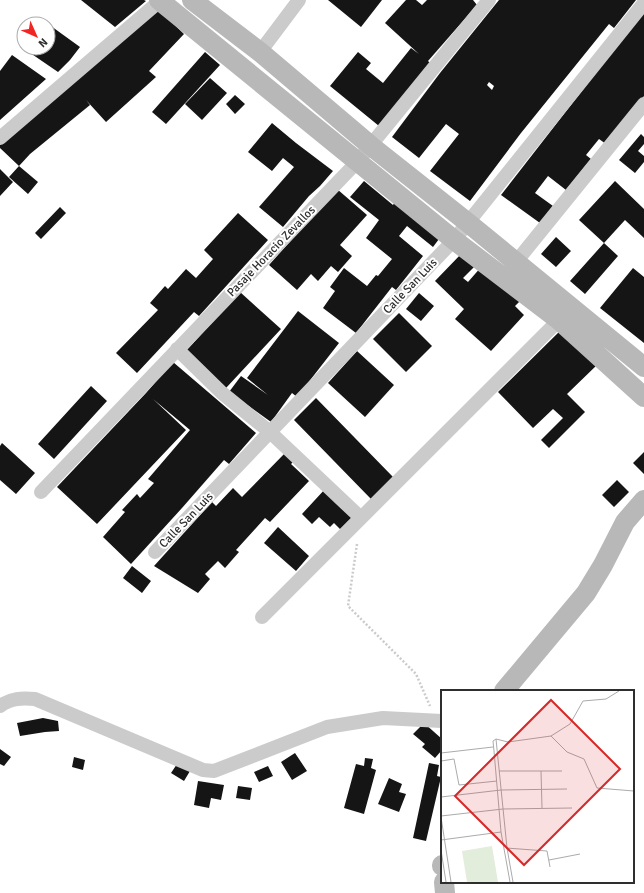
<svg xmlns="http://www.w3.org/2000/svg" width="644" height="893" viewBox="0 0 644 893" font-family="Signika,sans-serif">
  <rect width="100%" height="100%" fill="#fff"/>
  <!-- building -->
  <path fill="#151515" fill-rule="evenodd" d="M81,0H144L146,1L115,27Z
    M328,0H382L361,27Z
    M406,0H416L422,5L427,0H473L477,5L428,61L430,63L379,126L330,86L358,52L371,63L366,69L383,83L411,48L419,54L385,23Z
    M499,0H636L614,28L609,24L521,133L470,201L430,171L459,134L446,124L419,158L392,137L440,73ZM489,82L494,86L492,90L487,85Z
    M157,8L184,34L149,71L156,77L106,122L86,100L90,105L30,154L19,166L38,182L28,194L9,177L19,166L0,148V145L9,135Z
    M644,11V96L606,144L599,139L586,155L591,159L566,190L548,176L535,193L553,206L540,223L501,195Z
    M44,21L80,47L70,60L58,72L20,46L24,41V48H48V24H41Z
    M205,52L220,65L166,124L152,112Z
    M12,55L46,79L0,120V71Z
    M210,78L227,93L202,120L185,104Z
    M235,95L245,104L235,114L226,104Z
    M272,123L296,143L333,171L320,186L309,196L283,227L259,207L294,167L283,158L272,171L248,152Z
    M641,134L644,137V144L638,151L644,156V162L635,173L619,160Z
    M0,169L13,182L0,196Z
    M364,181L393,205L396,200L439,239L433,247L407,226L399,236L423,256L396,290L392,287L356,333L323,308L335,291L330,287L344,268L367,286L376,275L378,276L392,259L366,238L379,220L350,197Z
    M615,181L644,209V238L625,220L604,243L618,256L585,294L570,281L604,243L579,220Z
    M337,189L367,215L340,245L352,256L338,272L331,266L318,281L311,274L297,290L269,265Z
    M60,207L66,213L41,239L35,233Z
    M238,213L268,240L199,316L194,312L137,373L116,353L158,310L150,303L165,286L168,289L186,269L196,278L213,259L204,250Z
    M556,237L571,251L556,267L541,254Z
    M462,253L475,266L463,278L468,282L482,266L520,301L515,306L524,315L491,351L455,319L464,309L435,281Z
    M633,268L644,277V343L600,308Z
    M240,292L281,329L226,388L186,351Z
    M419,293L434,306L421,321L406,309Z
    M298,311L339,343L297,397L292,393L271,422L229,392L241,376L268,395L247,378Z
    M399,313L432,346L406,372L373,339Z
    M563,328L598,364L567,394L585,412L549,448L541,440L563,418L553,409L533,428L498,392Z
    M357,351L394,385L365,417L328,383Z
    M173,362L256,433L229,464L224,460L182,508L131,564L103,537L125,512L122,510L137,494L140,498L154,483L148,479L190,430L153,399L186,430L97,524L57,487L146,393Z
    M91,386L107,401L54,459L38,444Z
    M316,398L393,477L371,499L294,420Z
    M2,443L35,473L16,494L0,480V446Z
    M644,452V474L633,463Z
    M285,453L294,461L291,464L309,481L270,522L265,518L236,550L239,552L225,568L218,561L205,574L210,579L198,593L154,566L212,502L216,506L233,488L242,497Z
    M617,480L629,492L614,507L602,495Z
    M326,488L353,516L340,529L334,523L330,527L319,517L312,524L302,514Z
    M278,527L309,556L296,571L264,543Z
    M132,566L151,581L142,593L123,578Z
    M43,718L58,721L59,731L45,732L20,736L17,723Z
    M424,723L442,739V750L435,758L422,747L425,744L413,734Z
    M0,749L11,757L4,766L0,764Z
    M295,753L307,771L292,780L281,762Z
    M74,757L85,760L83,770L72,767Z
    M365,758L373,759L371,768L376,770L364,814L344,808L356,764L364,766Z
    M429,763L439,765L437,776L441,777L426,841L413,838Z
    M177,764L190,771L184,781L171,773Z
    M268,766L273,776L259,782L254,772Z
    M389,778L402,784L399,792L406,794L399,812L378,804Z
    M198,781L224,785L221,800L211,798L209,808L194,805Z
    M238,786L252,788L250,800L236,798Z"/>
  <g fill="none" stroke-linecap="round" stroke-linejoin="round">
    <!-- path -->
    <path stroke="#cbcbcb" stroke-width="2.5" stroke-dasharray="2 2" stroke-linecap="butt" d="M357,544L348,606L416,674L430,706"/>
    <!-- street -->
    <path stroke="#cbcbcb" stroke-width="14" d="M260,52L299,0
      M0,138L161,0
      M516,262L644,104
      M177,349L222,393L270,432L361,518
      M41,492L357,162L489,0
      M155,552L454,240L644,3
      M262,617L565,314
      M0,706C11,698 22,698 35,699L203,770L214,771L327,727L383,718L442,721"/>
    <!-- secondary -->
    <path stroke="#b8b8b8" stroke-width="20" d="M159,0L454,240L559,320L644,397
      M192,0L260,52L371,146L467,222L644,367
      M504,691L586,593L603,565L625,522L644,500
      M442,865V866
      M444,882L445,893"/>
  </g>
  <g text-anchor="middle" stroke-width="4" stroke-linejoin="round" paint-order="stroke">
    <!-- street labels -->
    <g font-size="12" fill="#2e2e2e" stroke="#fff">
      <text transform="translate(271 251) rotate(-46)" y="4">Pasaje Horacio Zevallos</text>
      <text transform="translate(410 286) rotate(-46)" y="4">Calle San Luis</text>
      <text transform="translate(186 520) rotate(-46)" y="4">Calle San Luis</text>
    </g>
  </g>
  <!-- overview -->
  <g transform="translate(441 690)">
    <rect width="193" height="193" fill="#fff"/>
    <path d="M51,156L57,192H26L21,161Z" fill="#e3eddb"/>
    <path fill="none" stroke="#ababab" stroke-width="1" d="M110,46L126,62L143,69L156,98L193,101M55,49L52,51L53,61L60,142L69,192M55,49L66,158L72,192M55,49L67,52L110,46L129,34L142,11L165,9L178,1M0,63L52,57M0,71L13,69L18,95L56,91M58,81H121M100,81L101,118M0,107L60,100L126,99M0,126L62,119L131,118M0,127L10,192M0,150L60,142M65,158L106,161L109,177M0,160L5,192M108,170L139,164"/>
    <path fill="#d62828" fill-opacity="0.15" stroke="#d62828" stroke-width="2" d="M110,10L179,79L83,175L14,106Z"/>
    <rect width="193" height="193" fill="none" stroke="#2e2e2e" stroke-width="2"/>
  </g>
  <!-- north arrow -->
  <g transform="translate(36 36) rotate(135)"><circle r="19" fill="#ffffff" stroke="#ababab"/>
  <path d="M0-3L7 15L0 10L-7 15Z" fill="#f32522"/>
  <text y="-6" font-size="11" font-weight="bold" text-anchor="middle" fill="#2e2e2e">N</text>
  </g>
</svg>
